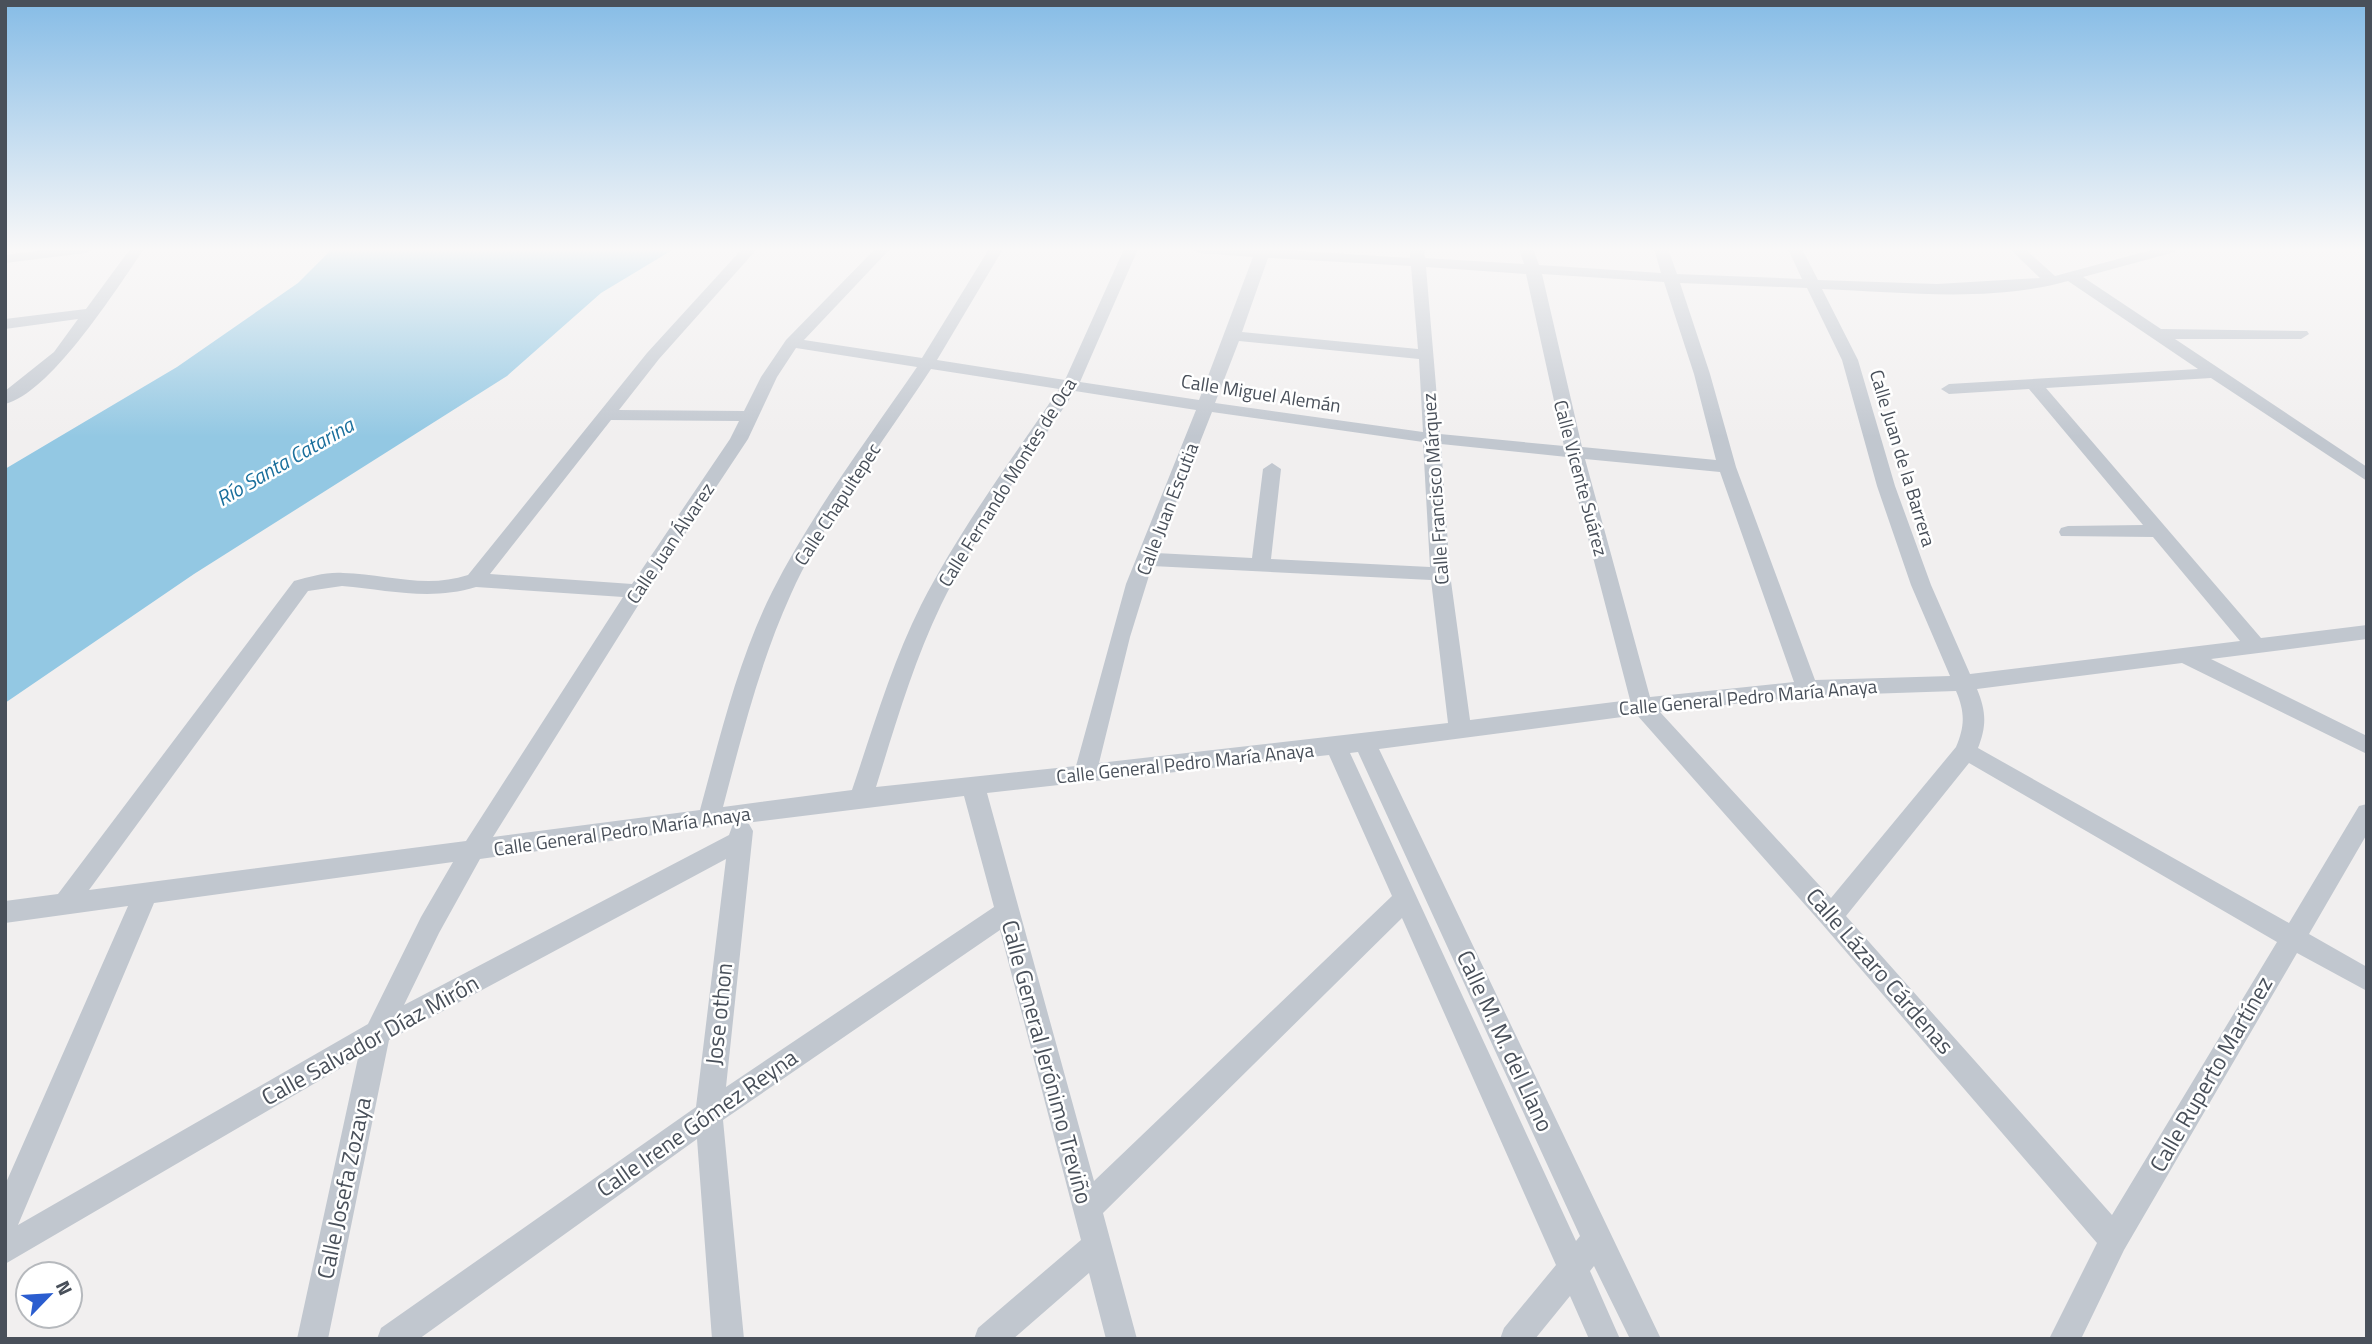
<svg xmlns="http://www.w3.org/2000/svg" width="2372" height="1344" viewBox="0 0 2372 1344" font-family="'Titillium Web',sans-serif">
  <rect width="100%" height="100%" fill="#f1efef"/>
  <!-- water -->
  <path fill="#93c8e3" d="M332,249H674L601,293L507,376L194,574L5,703V469L177,367L298,283Z"/>
  <g fill="none" stroke-linecap="round" stroke-linejoin="round">
    <!-- street -->
    <path fill="#c1c7cf" fill-rule="evenodd" d="M53,249H93L86,253L5,263V255Z
      M130,249H144C117,288 51,393 5,404V391L54,352L78,319L5,329V319L86,309Z
      M742,249H757L659,359L619,410L744,411L761,377L786,340L875,249H890L804,340L922,358L989,249H1003L937,360L1065,380L1124,249H1138L1080,382L1199,400L1253,257L1199,253L1192,249H1270L1410,258V249H1424L1425,258L1524,264L1519,249H1533L1539,265L1661,273L1654,249H1668L1677,274L1802,279L1788,249H1802L1818,280L1937,284L2040,278L2010,249H2025L2055,276L2155,249H2177L2175,252L2083,277L2161,329L2307,331L2309,334L2301,339H2175L2367,467V481L2211,378L2046,388L2261,638L2367,625V639L2211,659L2367,736V754L2182,663L1977,689C1986,711 1987,725 1978,748L2289,923L2359,806L2367,804V834L2309,934L2367,967V991L2297,953L2124,1250L2081,1339H2049L2097,1243L1822,924L1637,715L1379,749L1661,1339H1630L1594,1266L1590,1271L1620,1339H1589L1570,1296L1535,1339H1500L1504,1328L1556,1265L1402,918L1103,1213L1137,1339H1106L1089,1273L1013,1339H974L978,1328L1081,1240L1000,930L723,1120L744,1339H712L697,1139L419,1339H377L381,1328L696,1107L726,859L389,1040L328,1339H297L358,1058L5,1264V1185L128,906L5,923V901L58,894L294,581C310,577 325,572 343,573C385,574 426,589 468,575L647,353ZM1268,258L1411,266L1418,349L1242,332ZM1426,267L1526,274L1564,446L1440,434ZM1542,274L1664,282L1694,374L1716,460L1582,447ZM2068,281L2198,369L1949,384L1941,389L1949,394L2029,389L2143,525L2068,526L2061,528L2059,532L2061,536L2153,537L2240,641L1970,674L1931,585L1895,486L1858,360L1822,289C1902,292 1990,303 2068,281ZM1680,283L1807,288L1842,360L1877,486L1911,585L1950,676L1815,680L1736,467L1710,374ZM1239,341L1419,359L1423,432L1215,403ZM796,348L917,367C867,440 812,513 772,592C738,660 720,737 700,810L493,837L644,596L748,439L777,377ZM931,369L1059,389C1012,459 960,529 921,605C892,663 873,728 852,790L723,807C742,735 760,662 791,594C826,516 884,441 931,369ZM1075,391L1196,410L1126,584L1076,766L876,787C895,726 913,663 941,605C978,530 1028,461 1075,391ZM1212,412L1423,442L1430,567L1271,559L1281,469L1272,463L1263,469L1252,558L1156,553ZM611,420L739,421L730,439L632,584L490,574ZM1441,444L1567,457L1630,700L1470,720L1450,574ZM1585,459L1720,472L1794,682L1650,697ZM1152,566L1431,580L1448,723L1099,763L1130,637ZM342,586C388,590 431,601 476,587L623,597L466,841L89,890L308,591ZM1956,691C1965,712 1965,726 1956,747L1831,898L1660,712L1807,696ZM1358,752L1580,1236L1576,1241L1350,753ZM1329,755L1392,896L1094,1181L987,793ZM1969,763L2277,942L2112,1215L1846,916ZM964,796L994,907L726,1087L753,831L749,824L745,823ZM733,824L729,835L404,1005L439,933L480,859ZM453,862L421,917L368,1024L18,1225L154,903Z"/>
  </g>
  <!-- sky -->
  <linearGradient id="sky" x2="0" y2="1"><stop stop-color="#86bce6"/><stop offset="0.57" stop-color="#f9f8f8"/><stop offset="1" stop-color="#f9f8f8" stop-opacity="0"/></linearGradient>
  <rect width="2372" height="437" fill="url(#sky)"/>
  <g text-anchor="middle" stroke-width="5" stroke-linejoin="round" paint-order="stroke">
    <!-- street labels -->
    <g font-size="19" fill="#49505a" stroke="#fff">
      <text transform="translate(1261 393) rotate(9)" y="7">Calle Miguel Alemán</text>
      <text transform="translate(1903 458) rotate(73)" y="7">Calle Juan de la Barrera</text>
      <text transform="translate(1581 478) rotate(75)" y="7">Calle Vicente Suárez</text>
      <text transform="translate(1007 482) rotate(-58)" y="7">Calle Fernando Montes de Oca</text>
      <text transform="translate(1435 489) rotate(-94)" y="7">Calle Francisco Márquez</text>
      <text transform="translate(837 504) rotate(-57)" y="7">Calle Chapultepec</text>
      <text transform="translate(1167 509) rotate(-69)" y="7">Calle Juan Escutia</text>
      <text transform="translate(670 543) rotate(-56)" y="7">Calle Juan Álvarez</text>
      <text transform="translate(1748 697) rotate(-5)" y="7">Calle General Pedro María Anaya</text>
      <text transform="translate(1185 763) rotate(-6)" y="7">Calle General Pedro María Anaya</text>
      <text transform="translate(622 831) rotate(-8)" y="7">Calle General Pedro María Anaya</text>
    </g>
    <!-- water labels -->
    <g font-size="21" font-style="italic" fill="#1a6f9c" stroke="#fff">
      <text transform="translate(285 462) rotate(-30)" y="7">Río Santa Catarina</text>
    </g>
    <!-- near-street labels -->
    <g font-size="23" fill="#49505a" stroke="#fff">
      <text transform="translate(1880 971) rotate(49)" y="8">Calle Lázaro Cárdenas</text>
      <text transform="translate(719 1014) rotate(-84)" y="8">Jose othon</text>
      <text transform="translate(370 1040) rotate(-29)" y="8">Calle Salvador Díaz Mirón</text>
      <text transform="translate(1505 1041) rotate(65)" y="8">Calle M. M. del Llano</text>
      <text transform="translate(1047 1062) rotate(75)" y="8">Calle General Jerónimo Treviño</text>
      <text transform="translate(2211 1074) rotate(-60)" y="8">Calle Ruperto Martínez</text>
      <text transform="translate(697 1123) rotate(-35)" y="8">Calle Irene Gómez Reyna</text>
      <text transform="translate(344 1188) rotate(-78)" y="8">Calle Josefa Zozaya</text>
    </g>
  </g>
  <!-- border -->
  <rect width="2372" height="1344" fill="none" stroke="#49505a" stroke-width="14"/>
  <!-- north arrow -->
  <g transform="translate(49 1295) rotate(65)"><circle r="33" fill="#ffffff" stroke="#b6b9bd" stroke-width="2"/>
  <path d="M0-5L12 26L0 18L-12 26Z" fill="#2b5dcf"/>
  <text y="-10" font-size="19" font-weight="bold" text-anchor="middle" fill="#49505a">N</text>
  </g>
</svg>
